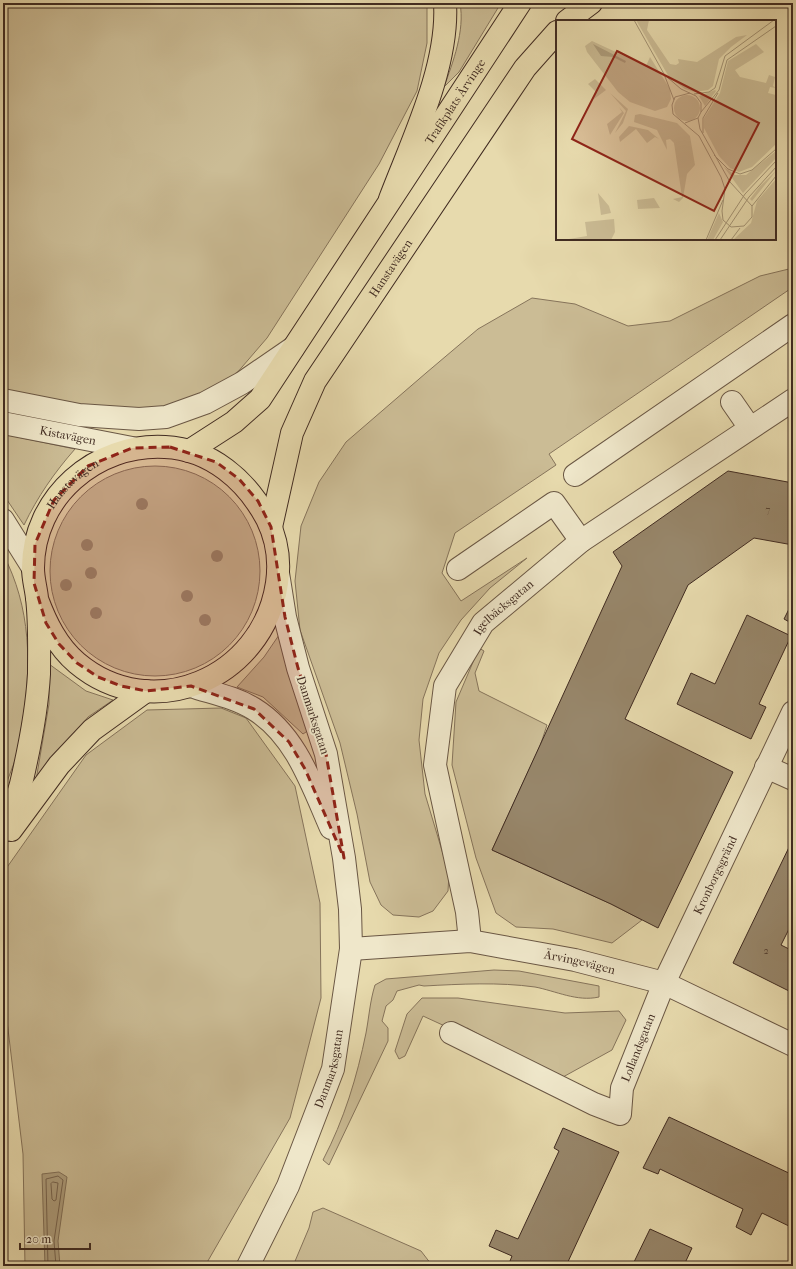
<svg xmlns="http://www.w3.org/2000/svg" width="796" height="1269" viewBox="0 0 796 1269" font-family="'IM FELL French Canon',serif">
  <rect width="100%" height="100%" fill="#e7daad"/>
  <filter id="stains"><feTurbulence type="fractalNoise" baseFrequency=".005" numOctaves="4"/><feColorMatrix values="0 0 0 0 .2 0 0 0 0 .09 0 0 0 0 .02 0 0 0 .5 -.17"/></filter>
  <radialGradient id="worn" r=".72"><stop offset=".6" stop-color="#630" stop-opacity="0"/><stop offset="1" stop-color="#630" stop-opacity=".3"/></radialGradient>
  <!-- green -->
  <path fill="#cbbc95" stroke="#86745b" d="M3,3H427V43L417,91L379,164L267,338L236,374L207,395L165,408L92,409L3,390Z
    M460,3H501L459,72L444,87C453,62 465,31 460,3Z
    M793,268V287L549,454L556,465L455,533L442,573L461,601L527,558L490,588L461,620L439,653L423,699L419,740L425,794L449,874L448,891L433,911L419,917L393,915L381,905L370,882L357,814L340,743L300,630L295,581L301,526L319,482L346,442L426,373L478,329L532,298L575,304L628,326L670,321L760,276Z
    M3,434L75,449C54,473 38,496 24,525L3,494Z
    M50 571a105 105 0 1 1 210 0a105 105 0 1 1-210 0Z
    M3,554C31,607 32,666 22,724C20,735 19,747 16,758C12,769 7,781 3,792Z
    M279,635L288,673L309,730L303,734L263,697L237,687L264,657Z
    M479,648L484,651L475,673L479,691L547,725L540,746L492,850L611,904L642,920L612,943L553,929L516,927L496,913L476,858L452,765L456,702Z
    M49,664L86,691L113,700L88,717L36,780L49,704Z
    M221,708L246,718L295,786L320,903L321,998L290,1118L205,1266H25L23,1154L5,1004H3V873L86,755L147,710Z
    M494,970L519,971L599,986V997C577,1002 556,991 535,987C499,982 461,984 424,986L419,985L397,991L393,1000L386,1006L382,1021L388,1028V1041L329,1165L323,1160C344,1120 357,1077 366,1033C369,1017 370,1001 375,985L386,979Z
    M422,998H458L565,1013L619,1011L626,1020L612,1050L563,1077L546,1071L467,1028L460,1033L423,1016L405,1056L399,1059L395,1051L407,1014Z
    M323,1208L421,1251L431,1264L428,1266H293L309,1228L313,1212Z"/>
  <!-- water -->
  <path fill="#ae9e7d" stroke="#827058" d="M59,1172L67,1177L58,1241L60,1266H45L42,1174Z"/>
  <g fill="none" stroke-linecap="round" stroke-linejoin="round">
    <!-- shore -->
    <path stroke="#77644f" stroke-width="1" d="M53,1182L58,1183L56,1200L54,1201L52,1199L51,1184Z
      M48,1266L46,1179L58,1176L63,1180L54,1241L56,1266"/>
  </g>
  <!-- building -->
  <path fill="#97866a" stroke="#402b21" d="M728,471L793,483V545L754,538L688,585L625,719L733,772L658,928L611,904L492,850L622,566L613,552Z
    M790,607L793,608V624L784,619Z
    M747,615L791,636L759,704L766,707L751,739L677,704L691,673L715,684Z
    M793,839V921L781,945L793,951V993L733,963Z
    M669,1117L793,1175V1228L762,1213L751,1235L736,1227L743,1209L660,1169L658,1174L643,1168Z
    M563,1128L619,1152L566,1266H508L512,1256L489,1246L496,1230L518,1239L559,1151L554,1148Z
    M650,1229L692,1248L685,1263L691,1266H643L634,1262Z"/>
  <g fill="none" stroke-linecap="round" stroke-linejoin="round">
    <!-- minor casing -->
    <g stroke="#6a5744" stroke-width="24">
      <g id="minor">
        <path d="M3,400L79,415L139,419L166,417L205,403L242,383L293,348"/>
        <path d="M732,402L750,428"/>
        <path id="s1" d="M3,423L132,448"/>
        <path d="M575,475L793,325"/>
        <path d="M3,520L33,568"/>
        <path d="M458,569L554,503L581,541"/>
        <path d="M191,686C212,693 235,697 254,709C296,735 312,785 331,828"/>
        <path d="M766,767L793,779"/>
        <path id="s2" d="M470,941L467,912L435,765L445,686L483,623L581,541L793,400"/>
        <path id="s3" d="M351,949L470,941L575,960L664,983L793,1045"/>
        <path id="s4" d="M451,1033L594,1104L620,1114L622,1088L664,983L793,712"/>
        <path id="s5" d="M248,1266L288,1186L333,1069L351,949L350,909L344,858L326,754L298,668L285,617L278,573"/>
      </g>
    </g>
    <!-- major casing -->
    <g stroke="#402b21" stroke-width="24">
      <g id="major">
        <path d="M567,21L591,3"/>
        <path id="s6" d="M189,451L234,422L260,399L520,3"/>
        <path id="s7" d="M271,527L292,433L315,381L525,68L557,32"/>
        <path d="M11,830L59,765L92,730L146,691"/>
        <path id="s8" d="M3,831C9,816 17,800 21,784C29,750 37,709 39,674C39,650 40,623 37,598C36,588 33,579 33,568C33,497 96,443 165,447C211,449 247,481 267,519C277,539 280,562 277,583C263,678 152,726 77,663C57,646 46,623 37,599"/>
      </g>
    </g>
    <!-- highway casing -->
    <g stroke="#402b21" stroke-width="24">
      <path id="highway" d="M390,199C412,141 449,66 445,3"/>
    </g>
    <!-- minor -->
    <use href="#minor" stroke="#efe7ca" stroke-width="22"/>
    <!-- major -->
    <use href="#major" stroke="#e7daad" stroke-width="22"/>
    <!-- highway -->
    <use href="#highway" stroke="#e7daad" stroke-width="22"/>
  </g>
  <!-- trees -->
  <g fill="#9b8a6d">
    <circle cx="142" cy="504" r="6"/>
    <circle cx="87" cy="545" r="6"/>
    <circle cx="217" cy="556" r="6"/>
    <circle cx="91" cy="573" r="6"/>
    <circle cx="66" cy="585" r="6"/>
    <circle cx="187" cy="596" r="6"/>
    <circle cx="96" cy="613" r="6"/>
    <circle cx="205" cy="620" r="6"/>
  </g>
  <!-- marked area -->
  <path fill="#8f2418" fill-opacity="0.2" stroke="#8f2418" stroke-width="3" stroke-dasharray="8 5" stroke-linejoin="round" d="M170,447L216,462L239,479L258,501L271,527L285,617L298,668L326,754L344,858L305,769L289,742L254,709L191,686L146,691L121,686L98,677L77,663L59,644L46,623L34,583L35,544L54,500L88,466L132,448Z"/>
  <g text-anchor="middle" stroke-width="4" stroke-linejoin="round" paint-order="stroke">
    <!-- number labels -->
    <g font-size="10" fill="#564233">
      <text x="768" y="513">7</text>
      <text x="766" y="954">2</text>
    </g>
    <!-- street labels -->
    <g font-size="12" fill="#402b21" stroke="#efe7ca">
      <text dy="4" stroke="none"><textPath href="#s6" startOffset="444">Trafikplats Ärvinge</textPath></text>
      <text dy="4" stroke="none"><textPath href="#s7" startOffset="289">Hanstavägen</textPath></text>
      <text dy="4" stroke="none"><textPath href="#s1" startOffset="66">Kistavägen</textPath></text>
      <text dy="4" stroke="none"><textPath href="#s8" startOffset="365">Hanstavägen</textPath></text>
      <text dy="4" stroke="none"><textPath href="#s2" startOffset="358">Igelbäcksgatan</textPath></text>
      <text transform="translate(313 715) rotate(72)" y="4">Danmarksgatan</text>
      <text dy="4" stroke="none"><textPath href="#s4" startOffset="446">Kronborgsgränd</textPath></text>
      <text dy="4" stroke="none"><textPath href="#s3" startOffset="231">Ärvingevägen</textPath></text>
      <text dy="4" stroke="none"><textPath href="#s4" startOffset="257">Lollandsgatan</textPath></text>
      <text dy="4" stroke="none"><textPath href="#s5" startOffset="214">Danmarksgatan</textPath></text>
    </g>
  </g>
  <!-- overview -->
  <g transform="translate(556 20)">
    <rect width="220" height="220" fill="#e7daad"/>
    <path d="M80,0H93L91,10L114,44L120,45L123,43L122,39L141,42L180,17L191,15L175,27L163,39L157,66L152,70L139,72L129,69L113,57ZM36,21L90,46L94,37L114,69L115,79L111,87L99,91L74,82L62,72L31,32L29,26ZM200,24L208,32L179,50L184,57L210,63L213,55L219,57L217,66L220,68L214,67L212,73L220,75V124L196,147L183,152L174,148L163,136L148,108V98L164,73L172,41ZM39,59L50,70L38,79L40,72L32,64ZM159,70L160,71L149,86L143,76ZM54,73L72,89L67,103L59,113L70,91ZM118 88a13 13 0 1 1 26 0a13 13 0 1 1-26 0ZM63,87L68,93L54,115L51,104L66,92ZM84,94L121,103L134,116L139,145L131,154L127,178L123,182L117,179L126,177L118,123L114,119L110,120L111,130L101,110L78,102L79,95ZM73,106L92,110L103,119L99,117L91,123L80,109L64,122L63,117ZM220,131V138L187,173L168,147L179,155H190ZM220,151L196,181L194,179L204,166ZM220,159V220H177L195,203L201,181ZM42,173L53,186L55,193L45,195ZM98,178L104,188L82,189L81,180ZM163,193L167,202L157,220H151ZM58,199L59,212L55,220H7L31,216L29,202Z" fill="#cbbc95"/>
    <path d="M37,24L70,41L69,43L57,37L45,36Z" fill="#ae9e7d"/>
    <path fill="none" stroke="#a49475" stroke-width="1" d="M78,0L108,54L118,80M111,57L125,69L140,76L145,83V92L142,98L129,103M134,73L119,77L116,85L117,94L143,116L165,157L169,169L166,191L167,200L175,207L188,206L196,197V186L174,162L144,109L142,98M138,74L153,72L159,68L169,36L218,0M145,92L163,70L171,40L220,6M147,113V98L162,73M158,135L172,149L184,154L196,150L220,129M196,186L220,156M150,220L167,180M159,220L189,174L220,141M164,220L193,177L220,147M175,220L184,208"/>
    <path fill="#8f2418" fill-opacity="0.15" stroke="#8f2418" stroke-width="2" d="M61,31L203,103L158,191L16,119Z"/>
    <rect width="220" height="220" fill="none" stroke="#402b21" stroke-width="2"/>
  </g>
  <!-- margin -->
  <rect width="796" height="1269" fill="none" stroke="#e7daad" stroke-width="16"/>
  <rect x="4" y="4" width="788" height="1261" fill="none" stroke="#402b21" stroke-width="2"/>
  <rect x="8" y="8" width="780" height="1253" fill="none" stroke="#402b21"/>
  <!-- scale -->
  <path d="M20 1243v6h70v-6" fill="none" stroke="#402b21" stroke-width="2"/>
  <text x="26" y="1243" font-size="12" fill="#402b21" stroke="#efe7ca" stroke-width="3" paint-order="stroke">20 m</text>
  <rect width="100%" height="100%" filter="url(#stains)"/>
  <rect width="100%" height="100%" fill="url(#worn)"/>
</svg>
